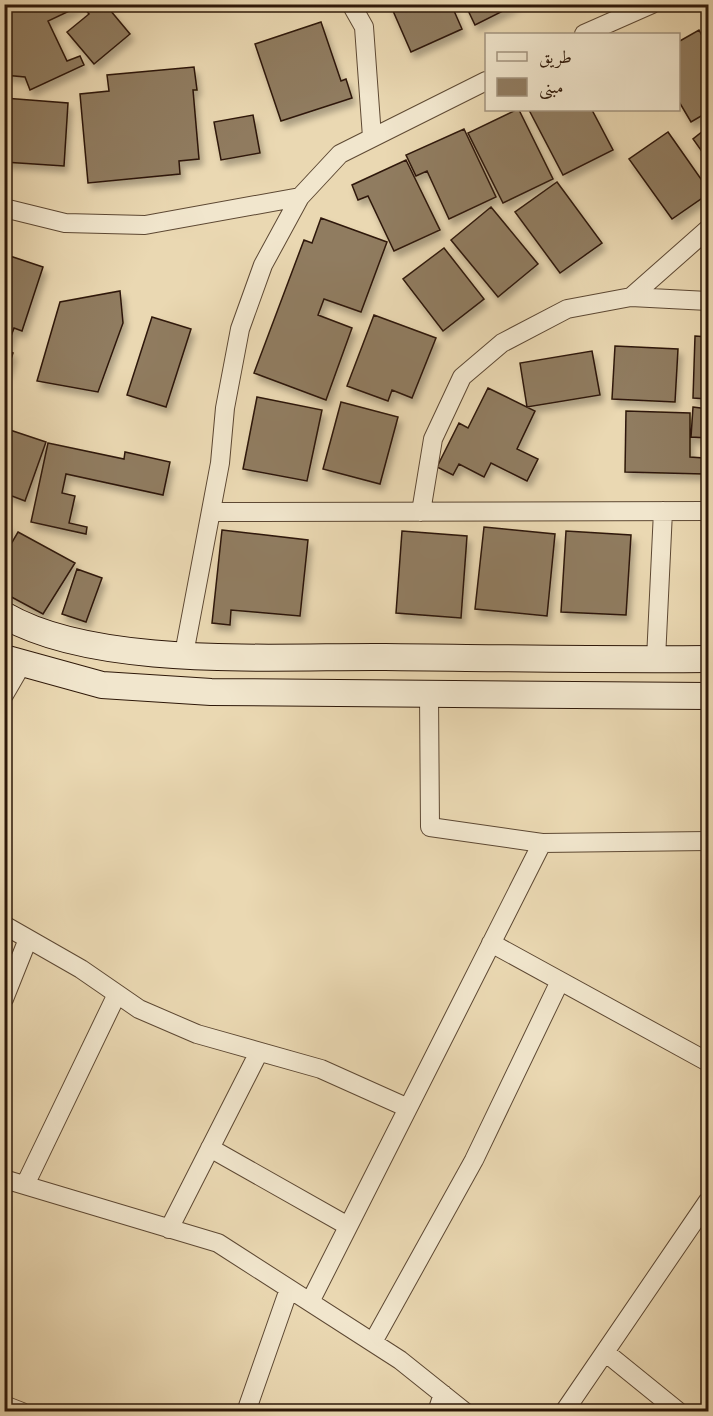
<svg xmlns="http://www.w3.org/2000/svg" width="713" height="1416" viewBox="0 0 713 1416" font-family="'IM FELL English',Amiri,serif">
  <defs>
    <filter id="shadow"><feDropShadow dx="3.5" dy="6" stdDeviation="3" flood-color="#0004"/></filter>
  </defs>
  <rect width="100%" height="100%" fill="#ead8b2"/>
  <filter id="stains"><feTurbulence type="fractalNoise" baseFrequency=".00333" numOctaves="4"/><feColorMatrix values="0 0 0 0 .2 0 0 0 0 .09 0 0 0 0 .02 0 0 0 .5 -.17"/></filter>
  <radialGradient id="worn" r=".72"><stop offset=".6" stop-color="#630" stop-opacity="0"/><stop offset="1" stop-color="#630" stop-opacity=".3"/></radialGradient>
  <!-- building -->
  <path fill="#907c61" stroke="#2e1809" stroke-width="1.5" filter="url(#shadow)" d="M4,4H84L48,21L67,61L80,56L84,65L30,90L25,77L4,75Z
    M90,4H105L130,34L94,64L67,32L89,14L85,9Z
    M390,4H451L462,29L411,52Z
    M465,4H517L475,25Z
    M321,22L341,81L346,79L352,98L281,121L255,44Z
    M699,30L708,47V112L691,122L678,100V42Z
    M194,67L197,90H193L199,159L179,161L180,174L88,183L80,94L109,91L107,75Z
    M4,98L68,103L64,166L4,162Z
    M516,110H519L553,179L503,203L468,133Z
    M529,110H592L613,150L563,175Z
    M253,115L260,153L221,160L214,122Z
    M708,127V160L693,139Z
    M464,129L496,197L449,219L427,171L416,176L406,155Z
    M668,132L708,189V194L672,219L629,159Z
    M406,160L440,230L394,251L368,196L358,200L352,185Z
    M557,182L602,243L560,273L515,212Z
    M491,207L538,264L498,297L451,240Z
    M321,218L387,242L361,312L324,299L318,315L352,328L326,400L254,373L304,240L312,243Z
    M444,248L484,299L443,331L403,279Z
    M4,254L43,267L22,331L14,328L6,350L13,353L7,372L4,371Z
    M120,291L123,323L98,392L37,381L60,302Z
    M374,315L436,338L412,398L392,390L388,401L347,386Z
    M152,317L191,329L166,407L127,395Z
    M695,336L708,337V399L693,398Z
    M615,346L678,349L675,402L612,399Z
    M592,351L600,395L527,407L520,363Z
    M488,388L535,411L517,449L538,459L527,481L491,463L484,477L459,464L453,475L437,467L459,423L468,428Z
    M257,397L322,410L307,481L243,469Z
    M341,402L398,417L380,484L323,469Z
    M693,407L708,409V470H705L708,438L691,437Z
    M626,411L690,413V457L704,458V474L625,472Z
    M4,428L46,442L25,501L4,493Z
    M48,443L124,459L125,452L170,462L163,495L66,474L62,493L75,496L69,523L87,527L86,534L31,522Z
    M4,525L11,528L4,540Z
    M484,527L555,534L547,616L475,609Z
    M222,530L308,540L300,616L231,610L230,625L212,623Z
    M402,531L467,536L461,618L396,613Z
    M566,531L631,535L626,615L561,612Z
    M18,532L75,563L43,614L4,593V556Z
    M77,569L102,578L86,622L62,614Z"/>
  <g fill="none" stroke-linecap="round" stroke-linejoin="round">
    <!-- street casing -->
    <g stroke="#5d4833" stroke-width="20">
      <path id="street" d="M351,4L364,27L372,137
        M584,34L652,4
        M4,208L65,223L145,225L300,197
        M631,297L708,229
        M211,512L708,511
        M421,512L433,439L462,377L502,343L567,309L631,297L708,301
        M184,654L220,463L225,408L240,329L263,265L300,197L340,154L486,81
        M656,659L663,511
        M429,694L430,827L542,843L708,841
        M4,695L22,664
        M4,925L81,969L139,1009L197,1034L321,1069L408,1108
        M491,943L708,1062
        M4,999L28,939
        M210,1148L348,1226
        M4,1179L218,1243L400,1360L465,1412
        M25,1185L117,994
        M169,1229L259,1052
        M310,1302L542,843
        M373,1342L474,1160L560,981
        M605,1352L679,1412
        M4,1405L22,1412
        M246,1412L289,1289
        M437,1412L443,1394
        M564,1412L708,1201"/>
    </g>
    <!-- secondary casing -->
    <g stroke="#2e1809" stroke-width="28">
      <path id="secondary" d="M4,615C96,669 278,656 385,657C493,658 601,660 708,659
        M4,658L102,685L211,692L708,696"/>
    </g>
    <!-- street -->
    <use href="#street" stroke="#f1e6cd" stroke-width="18"/>
    <!-- secondary -->
    <use href="#secondary" stroke="#f1e6cd" stroke-width="26"/>
  </g>
  <!-- margin -->
  <rect width="713" height="1416" fill="none" stroke="#ead8b2" stroke-width="24"/>
  <rect x="6" y="6" width="701" height="1404" fill="none" stroke="#2e1809" stroke-width="3"/>
  <rect x="12" y="12" width="689" height="1392" fill="none" stroke="#2e1809" stroke-width="1.5"/>
  <!-- legend -->
  <rect x="485" y="33" width="195" height="78" fill="#f1e6cd" stroke="#a3947f" stroke-width="1.5"/>
  <rect x="497" y="52" width="30" height="9" fill="#f1e6cd" stroke="#a3947f" stroke-width="1.5"/>
  <text x="539" y="63" font-size="18" fill="#2e1809">طريق</text>
  <rect x="497" y="78" width="30" height="18" fill="#907c61" stroke="#a3947f" stroke-width="1.5"/>
  <text x="539" y="93" font-size="18" fill="#2e1809">مبنى</text>
  <rect width="100%" height="100%" filter="url(#stains)"/>
  <rect width="100%" height="100%" fill="url(#worn)"/>
</svg>
